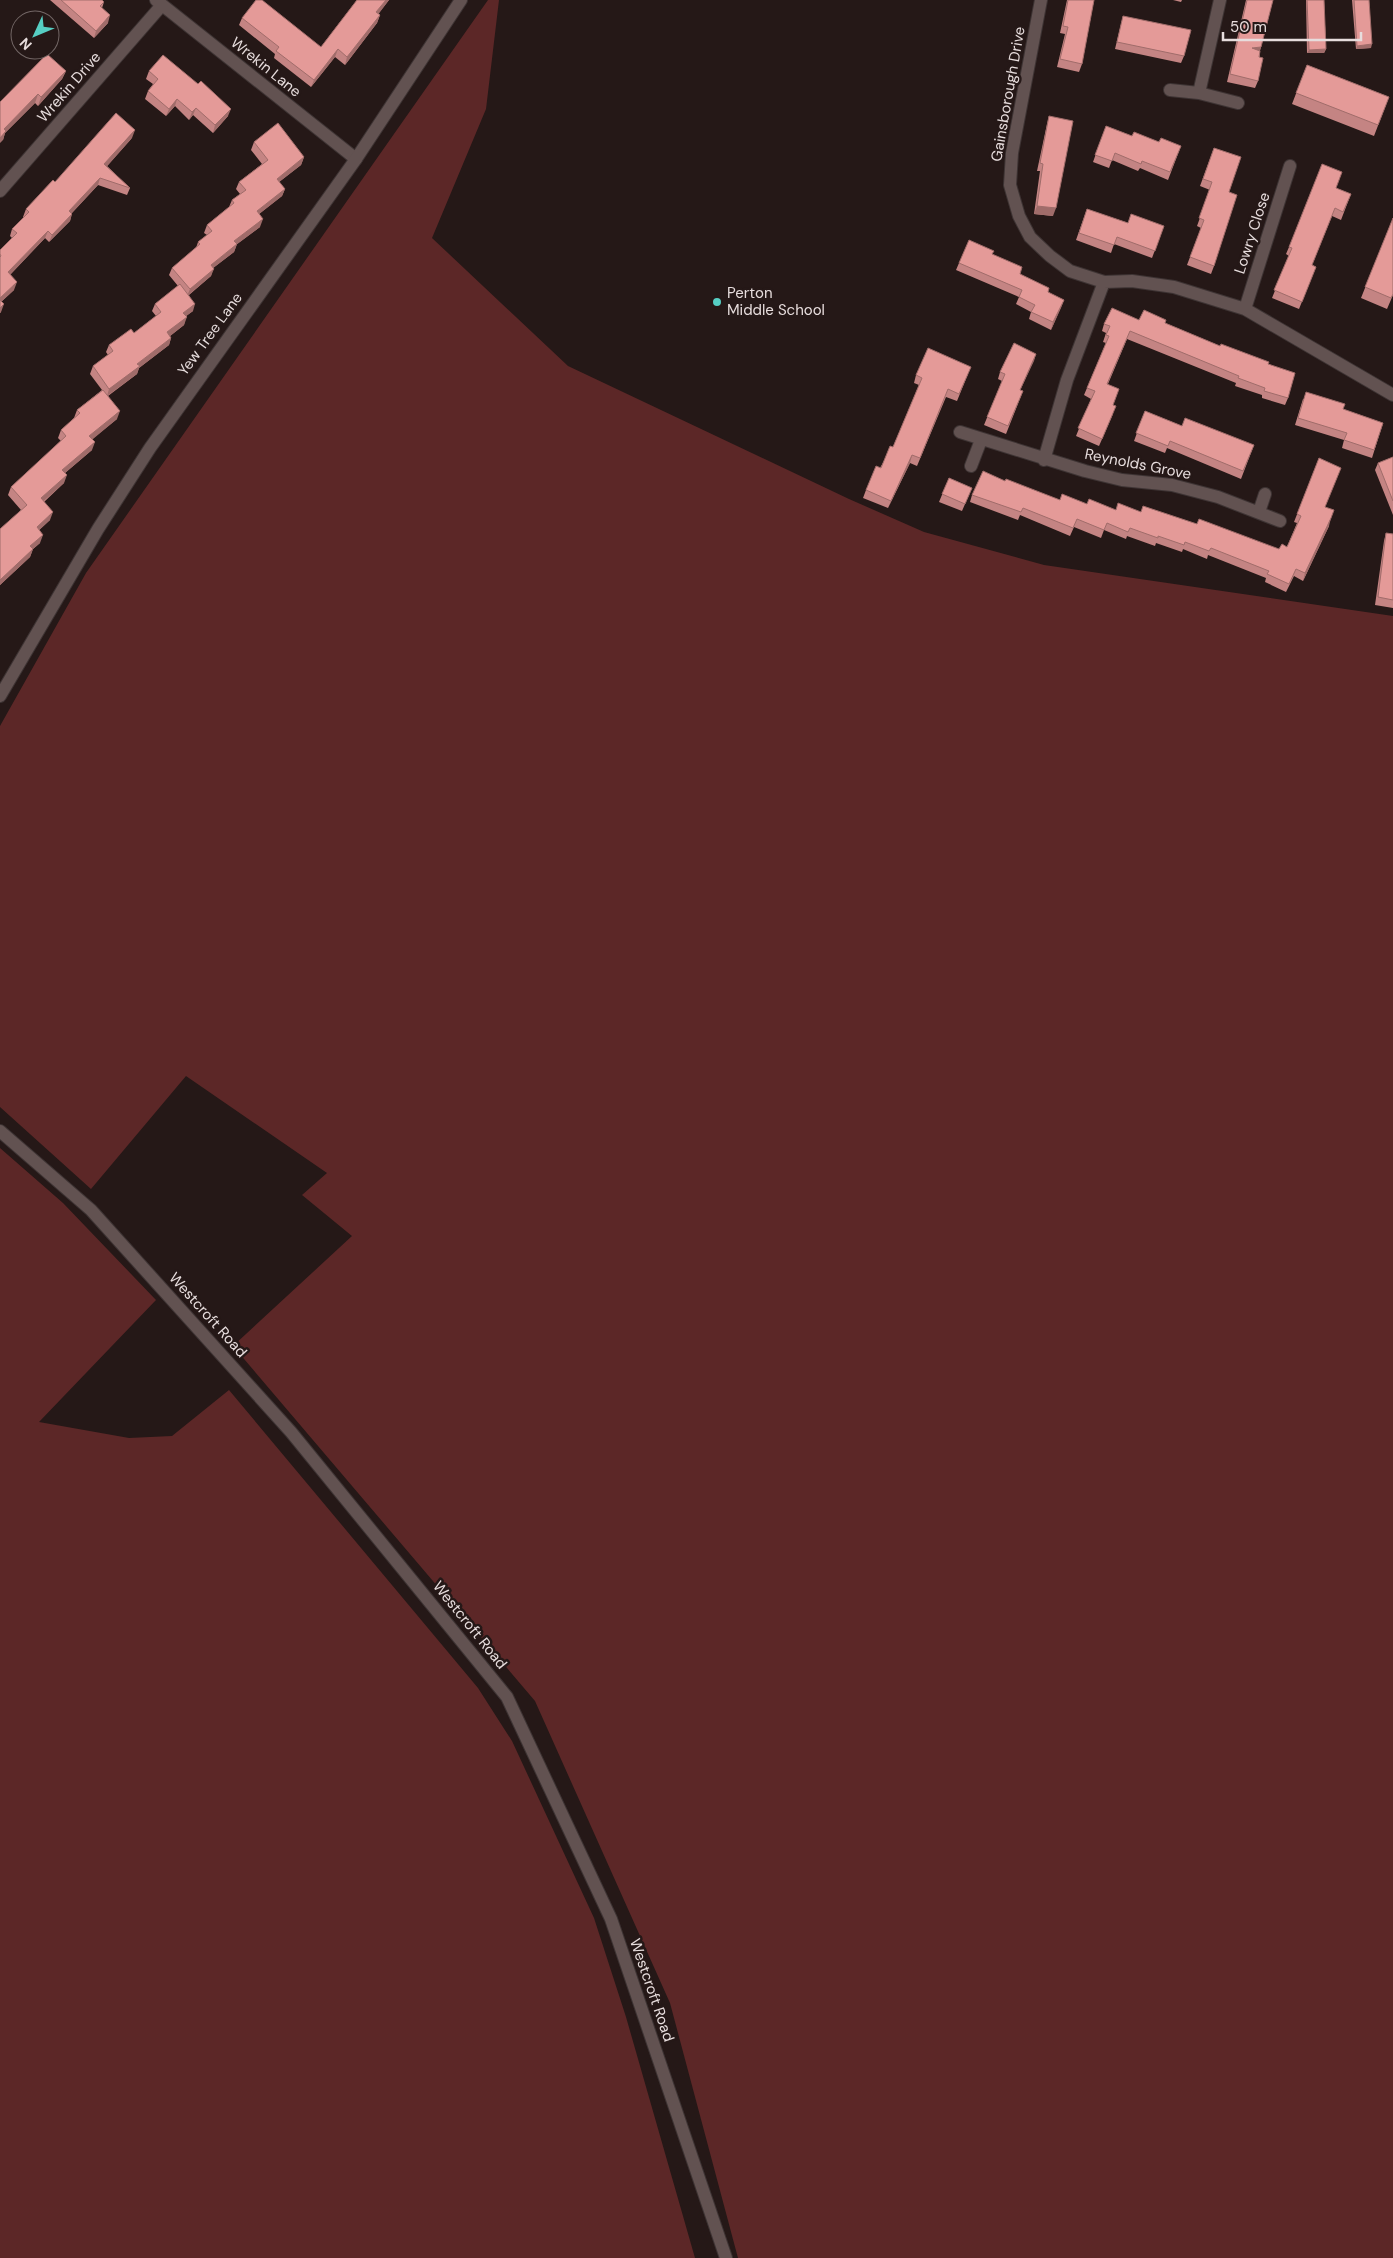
<svg xmlns="http://www.w3.org/2000/svg" width="1393" height="2258" viewBox="0 0 1393 2258" font-family="'DM Sans',sans-serif">
  <rect width="100%" height="100%" fill="#251817"/>
  <!-- green -->
  <path fill="#5c2727" d="M488,0H499L486,109L432,238L568,366L849,499L924,532L1044,565L1393,616V2258H738L670,2003L535,1701L233,1346L352,1236L302,1195L327,1173L186,1076L91,1189L0,1107V726L86,573Z
    M0,1148L63,1203L156,1300L39,1422L129,1438L172,1436L229,1390L478,1688L512,1741L594,1918L626,2017L695,2258H0Z"/>
  <g fill="none" stroke-linecap="round" stroke-linejoin="round">
    <!-- minor casing -->
    <g stroke="#3e3434" stroke-width="14">
      <path id="minor" d="M156,0L356,159
        M1041,0L1012,153L1010,185L1019,216L1030,237L1050,256L1070,271L1104,282L1132,281L1174,287L1245,309L1393,395
        M1170,90L1199,93L1238,103
        M1199,93L1220,0
        M0,191L162,5
        M1245,309L1290,166
        M960,432L1085,471L1122,480L1172,485L1218,497L1280,521
        M1044,460L1067,380L1104,282
        M971,466L981,440
        M1259,512L1265,494
        M0,1131L91,1210L291,1432L507,1697L611,1919L726,2258"/>
    </g>
    <!-- tertiary casing -->
    <g stroke="#3e3434" stroke-width="14">
      <path id="tertiary" d="M0,696L98,529L150,448L356,159L461,0"/>
    </g>
    <!-- minor -->
    <use href="#minor" stroke="#625251" stroke-width="12"/>
    <!-- tertiary -->
    <use href="#tertiary" stroke="#625251" stroke-width="12"/>
  </g>
  <!-- wall -->
  <path fill="#c48483" d="M50,0H102L104,2L102,8L108,23L94,38Z
    M357,0H389L378,14L380,15L377,23L345,65L335,57L311,87L274,58L275,54L239,25L242,18L321,47Z
    M1067,0H1094L1082,64L1079,72L1057,67L1065,34L1060,33Z
    M1173,0H1182L1181,2Z
    M1246,0H1273L1260,51L1258,81L1255,88L1227,82Z
    M1306,0H1324L1326,49L1324,53H1307Z
    M1352,0H1369L1371,48L1356,49Z
    M1123,16L1184,56L1181,63L1115,49L1121,24Z
    M1307,65L1389,97L1374,136L1292,104Z
    M66,71L62,79L38,106L35,103L5,133L3,140L0,102Z
    M149,71L228,116L213,133L193,115L189,120L175,106L166,116L145,99L148,91L153,84L146,79Z
    M1049,116L1053,216L1034,214L1040,171H1037L1047,124Z
    M1106,126L1132,136L1181,146L1168,180L1140,168L1138,171L1112,160L1109,168L1093,162Z
    M132,138L107,166L130,188L127,195L98,185L72,213L70,221L49,242L45,238L10,275L14,290L2,301L1,312L0,313V250L12,238L10,236L12,229L24,217H23L26,209L55,182Z
    M254,142L304,157L301,165L279,182L285,189L282,196L259,214L260,227L237,244L234,252L213,268L211,276L189,295L193,311L186,316L184,325L170,336L171,338L169,345L139,368L137,374L108,396L117,419L92,439V450L65,473L64,483L44,502L50,520L39,530L40,543L33,549L30,557L0,585V529L21,510L8,495L11,487L61,441L58,438L61,430L74,418L77,410L102,390L90,374L93,366L108,355L106,352L109,345L134,333L156,316L152,311L155,304L178,286L169,275L172,268L196,248L198,242L207,235L204,233L207,225L229,207L232,200L240,194L236,189L239,182L262,164L251,150Z
    M1214,148L1229,192L1214,266L1211,274L1187,265L1201,228L1197,226L1210,190L1200,186Z
    M1336,188L1351,194L1341,220L1332,216L1312,265L1316,267L1299,309L1272,298L1289,256L1286,254L1289,247Z
    M1087,209L1128,223L1164,226L1152,258L1114,244L1111,253L1076,240Z
    M1393,218V295L1387,309L1361,298Z
    M992,255L1048,293L1064,300L1051,330L1029,319L1031,312L1016,304L1019,297L956,270L959,263Z
    M1139,320L1165,323L1220,346L1268,364L1288,398L1285,405L1262,398V395L1235,386L1236,383L1127,339L1108,384L1113,405V414L1099,446L1076,436L1091,399L1084,395L1106,343L1103,342L1106,333L1102,331L1104,324Z
    M1036,354L1020,390L1023,391L1006,434L984,425L1002,381L998,379L1000,372Z
    M968,374L957,401L946,397L917,466L910,463L888,508L863,498L866,490L893,447L919,385L914,383L916,375Z
    M1303,399L1343,409L1383,423L1372,458L1342,448L1344,440L1295,425Z
    M1145,411L1182,426L1254,445L1241,479L1167,448L1165,453L1134,441Z
    M1393,457V515L1375,470L1378,463Z
    M1319,458L1325,507L1329,526L1303,581L1294,576L1286,592L1265,582L1266,578L1208,555L1207,559L1183,549L1182,552L1156,543L1155,546L1127,536L1126,539L1104,530L1101,538L1074,527L1070,536L1020,515L1018,520L970,502L972,495L1005,481L1060,500L1116,510L1141,512L1197,524L1279,549L1287,547L1297,523L1294,522Z
    M949,478L972,488L962,511L939,502Z
    M1386,533L1393,534V608L1375,605L1384,541Z"/>
  <!-- shaded-wall -->
  <path fill="#a06c6a" d="M386,0H389L374,20L376,12Z
    M110,15L108,23L94,38L96,31Z
    M380,15L377,23L345,65L347,57Z
    M1372,44L1371,48L1356,49L1357,46Z
    M1261,47L1258,55L1252,48Z
    M338,49L335,57L311,87L314,80Z
    M1326,49L1324,53H1307L1309,50Z
    M66,71L62,79L38,106L41,97Z
    M38,94L35,103L5,133L3,140L0,143V138L4,129Z
    M177,99L175,106L166,116L169,109Z
    M196,108L193,115L189,120L192,112Z
    M231,109L228,116L213,133L215,125Z
    M135,130L132,138L102,172L104,164Z
    M304,157L301,165L274,186L277,179Z
    M100,178L98,185L67,218L69,211Z
    M285,189L282,196L254,218L257,211Z
    M1037,206L1056,208L1053,216L1034,214Z
    M72,214L70,221L49,242L52,235Z
    M263,219L260,227L232,248L234,241Z
    M48,231L45,238L5,280L8,272Z
    M237,244L234,252L208,272L211,265Z
    M214,269L211,276L187,296L190,289Z
    M17,282L14,290L0,303V298Z
    M1064,300L1061,308L1051,330L1053,322Z
    M4,304L1,312L0,313V308Z
    M195,304L193,311L181,320L183,313Z
    M187,317L184,325L165,340L167,332Z
    M171,338L169,345L139,368L137,374L107,396L109,389L137,364Z
    M1036,354L1034,361L1017,397L1020,390Z
    M120,411L117,419L87,444L89,436Z
    M95,442L92,450L59,478L62,470Z
    M912,455L910,463L888,508L891,501Z
    M67,475L64,483L38,506L41,498Z
    M53,512L50,520L34,535L37,527Z
    M1331,518L1329,526L1303,581L1305,573Z
    M43,535L40,543L33,549L30,557L0,585V580L30,546Z"/>
  <!-- building -->
  <path fill="#e49a98" stroke="#a06c6a" d="M61,0H102L104,2L100,6L110,15L96,31Z
    M256,0H262L321,47L357,0H386L376,12L380,15L347,57L338,49L314,80L276,51L279,47L242,18Z
    M1068,0H1094L1082,64L1060,59L1068,27L1063,26Z
    M1247,0H1273L1261,47L1252,48L1260,51L1259,57L1263,58L1258,81L1230,74Z
    M1307,0H1324L1326,49L1309,50Z
    M1354,0H1369L1372,44L1357,46Z
    M1123,16L1191,30L1184,56L1117,42Z
    M47,54L66,71L41,97L38,94L4,129L6,131L0,138V102Z
    M163,55L198,84L201,81L231,109L215,125L196,108L192,112L177,99L169,109L148,91L158,79L149,71Z
    M1307,65L1389,97L1378,125L1296,93Z
    M116,113L135,130L104,164L130,188L100,178L69,211L72,214L52,235L48,231L8,272L17,282L0,298V257L1,256L0,254V250L17,233L12,229L29,212L26,209L53,180L55,182Z
    M1049,116L1073,121L1056,208L1037,206L1043,164L1040,163Z
    M278,123L304,157L277,179L285,189L257,211L263,219L234,241L237,244L211,265L214,269L190,289L172,268L200,244L198,242L212,231L207,225L234,203L232,200L246,190L239,182L268,160L254,142Z
    M1106,126L1132,136L1134,132L1159,142L1161,138L1181,146L1170,172L1142,161L1141,164L1115,153L1112,161L1095,155Z
    M1214,148L1241,157L1229,192L1237,195L1214,266L1190,257L1204,220L1199,218L1212,182L1203,179Z
    M1322,164L1342,172L1336,188L1351,194L1343,212L1335,208L1312,265L1316,267L1302,302L1274,290L1292,248L1289,247Z
    M1087,209L1128,223L1131,214L1164,226L1155,251L1117,237L1114,245L1079,233Z
    M1393,218V294L1391,298L1365,287Z
    M969,240L994,251L992,254L1022,267L1020,274L1049,288L1048,292L1064,300L1053,322L1031,312L1035,305L1019,297L1022,290L959,263Z
    M180,284L195,304L183,313L187,317L167,332L171,338L137,364L140,366L109,389L93,366L113,351L109,345L131,329L134,333L161,312L155,304Z
    M0,300L4,304L0,308Z
    M1112,308L1139,320L1144,310L1166,320L1165,323L1220,346L1221,344L1269,362L1268,364L1295,373L1288,398L1264,391L1265,388L1238,378L1239,376L1130,331L1107,384L1119,389L1113,405L1116,406L1102,439L1078,428L1095,391L1087,388L1109,336L1106,335L1110,326L1104,324Z
    M1014,343L1036,354L1020,390L1023,391L1008,426L987,417L1005,374L1000,372Z
    M928,348L971,367L959,394L948,389L920,458L912,455L891,501L866,490L876,466L881,468L890,446L893,447L922,378L916,375Z
    M103,390L120,411L89,436L95,442L62,470L67,475L41,498L53,512L37,527L43,535L30,546L33,549L0,580V529L27,505L11,487L66,436L61,430L80,413L77,410Z
    M1306,392L1345,404L1343,409L1383,423L1374,450L1344,440L1347,433L1298,418Z
    M1145,411L1182,426L1185,418L1254,445L1243,471L1170,441L1168,446L1136,433Z
    M1393,457V501L1378,463Z
    M1319,458L1341,468L1325,507L1334,510L1331,518L1305,573L1296,569L1289,584L1267,574L1269,571L1211,548L1209,551L1185,542L1184,545L1158,536V538L1130,528L1128,532L1107,523L1104,530L1077,519L1073,528L1023,508L1021,512L972,495L983,471L1005,481L1006,479L1060,500L1062,494L1087,504L1089,499L1116,510L1118,503L1141,512L1143,506L1197,524L1199,519L1279,549L1282,544L1287,547L1301,516L1297,514Z
    M949,478L972,488L965,504L942,494Z
    M1386,533L1393,534V600L1378,597Z"/>
  <!-- markers -->
  <circle fill="#56cec3" stroke="#251817" stroke-width="2" cx="717" cy="302" r="5"/>
  <g text-anchor="middle" stroke-width="5" stroke-linejoin="round" paint-order="stroke">
    <!-- street labels -->
    <g font-size="15" fill="#e7dddd" stroke="#251817">
      <text transform="translate(266 67) rotate(39)" y="5">Wrekin Lane</text>
      <text transform="translate(69 87) rotate(-49)" y="5">Wrekin Drive</text>
      <text transform="translate(1008 94) rotate(-80)" y="5">Gainsborough Drive</text>
      <text transform="translate(1252 233) rotate(-72)" y="5">Lowry Close</text>
      <text transform="translate(210 334) rotate(-54)" y="5">Yew Tree Lane</text>
      <text transform="translate(1138 464) rotate(11)" y="5">Reynolds Grove</text>
      <text transform="translate(208 1315) rotate(48)" y="5">Westcroft Road</text>
      <text transform="translate(470 1625) rotate(51)" y="5">Westcroft Road</text>
      <text transform="translate(652 1990) rotate(71)" y="5">Westcroft Road</text>
    </g>
    <!-- poi labels -->
    <g font-size="15" fill="#e7dddd" stroke="#251817" text-anchor="start">
      <text x="727" y="298">Perton<tspan x="727" dy="17">Middle School</tspan></text>
    </g>
  </g>
  <!-- north arrow -->
  <g transform="translate(35 35) rotate(226)"><circle r="24" fill="#251817" stroke="#736766"/>
  <path d="M0-4L9 19L0 12L-9 19Z" fill="#56cec3"/>
  <text y="-8" font-size="14" font-weight="bold" text-anchor="middle" fill="#e7dddd">N</text>
  </g>
  <!-- scale -->
  <path d="M1223 32v8h138v-8" fill="none" stroke="#e7dddd" stroke-width="2.5"/>
  <text x="1230" y="32" font-size="15" fill="#e7dddd" stroke="#251817" stroke-width="4" paint-order="stroke">50 m</text>
</svg>
